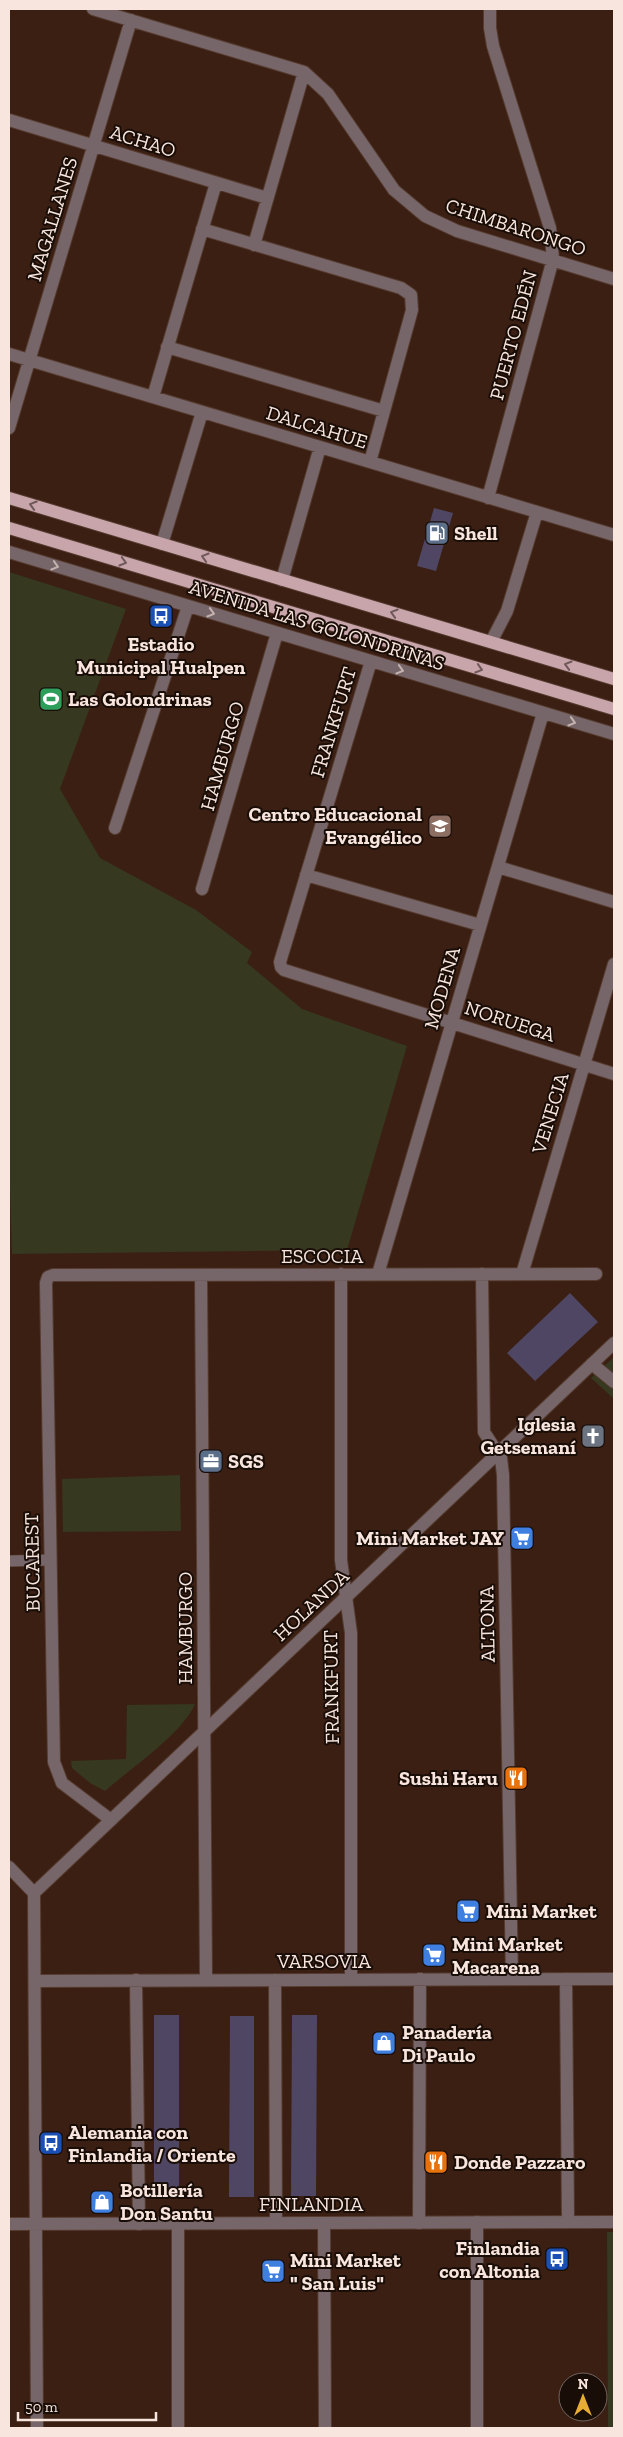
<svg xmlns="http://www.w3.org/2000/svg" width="623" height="2437" viewBox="0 0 623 2437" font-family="'Zilla Slab',serif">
  <rect width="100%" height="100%" fill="#3b1f13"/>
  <!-- green -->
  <path fill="#36381f" d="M9,572L126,609L60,789L100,858L196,910L252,952L247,963L302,1009L407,1046L347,1250L12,1254L9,1154Z
    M614,1357V1399L591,1378Z
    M180,1475L181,1531L63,1532L62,1479Z
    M195,1704C182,1734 131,1768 105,1791L90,1783L72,1768L71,1761L126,1759L127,1705Z
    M607,2232H614V2428H608Z"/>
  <!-- building -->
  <path fill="#4e4663" d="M434,508L453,513L436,571L417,566Z
    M570,1293L598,1322L535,1381L507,1353Z
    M154,2015H179V2196H154Z
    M292,2015H317L316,2196H291Z
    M230,2016H254V2197H229Z"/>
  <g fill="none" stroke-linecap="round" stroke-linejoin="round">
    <!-- pedestrian casing -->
    <g stroke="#553b2f" stroke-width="12">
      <path id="pedestrian" d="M9,1561L50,1560"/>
    </g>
    <!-- minor casing -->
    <g stroke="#553b2f" stroke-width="14">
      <path id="minor" d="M93,9L304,72L328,94L394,190L425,216L457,231L614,279
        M9,120L267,198
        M202,229L401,288L411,295L412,310L370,462
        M254,245L304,72
        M167,347L384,411
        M9,354L614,535
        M153,397L216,183
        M9,428L131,20
        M488,498L553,259L550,228L493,46L490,28V9
        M162,544L202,412
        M9,552L614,734
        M282,580L320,447
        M491,642L507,611L537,512
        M371,661L280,962L281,967L284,970L614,1074
        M115,828L188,606
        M498,867L614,902
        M306,875L480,925
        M202,889L277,633
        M341,1274V1560L351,1633V1980
        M378,1274L543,713
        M482,1274L484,1432L501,1458L503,1475L512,1979
        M522,1274L614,964
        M201,1275L206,1980
        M592,1364L614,1382
        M111,1820L62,1783L54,1762L46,1283L48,1277L53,1275L596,1274
        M566,1979L568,2222
        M136,1980L139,2224
        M275,1980L276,2223
        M35,1981L614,1979
        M477,2222V2428
        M324,2223L325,2428
        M419,2223L420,1979
        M178,2428V2223"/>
    </g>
    <!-- tertiary casing -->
    <g stroke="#553b2f" stroke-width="14">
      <path id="tertiary" d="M9,1867L34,1893L37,2428
        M34,1893L614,1343
        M9,2224L614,2222"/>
    </g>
    <!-- primary casing -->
    <g stroke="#553b2f" stroke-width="14">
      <path id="primary" d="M9,498L614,679
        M9,528L614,709"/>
    </g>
    <!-- pedestrian -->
    <use href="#pedestrian" stroke="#776669" stroke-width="11"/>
    <!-- minor -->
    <use href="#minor" stroke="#776669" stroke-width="12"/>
    <!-- tertiary -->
    <use href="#tertiary" stroke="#776669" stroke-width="12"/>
    <!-- primary -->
    <use href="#primary" stroke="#c8a5ab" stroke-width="12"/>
  </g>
  <!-- one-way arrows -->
  <defs><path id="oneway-chevron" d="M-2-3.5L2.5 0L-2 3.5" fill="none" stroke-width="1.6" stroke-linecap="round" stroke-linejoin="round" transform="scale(1.25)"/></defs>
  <g stroke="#70595a">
    <use href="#oneway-chevron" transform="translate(33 505) rotate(-163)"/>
    <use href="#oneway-chevron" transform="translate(205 557) rotate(-163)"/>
    <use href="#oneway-chevron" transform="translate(123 562) rotate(16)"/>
    <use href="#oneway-chevron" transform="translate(394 613) rotate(-163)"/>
    <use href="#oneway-chevron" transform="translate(568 665) rotate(-164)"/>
    <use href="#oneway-chevron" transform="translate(479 669) rotate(17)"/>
  </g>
  <g stroke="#c4b2af">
    <use href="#oneway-chevron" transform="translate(55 566) rotate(17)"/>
    <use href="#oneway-chevron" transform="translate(211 613) rotate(17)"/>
    <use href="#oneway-chevron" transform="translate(400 670) rotate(17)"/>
    <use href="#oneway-chevron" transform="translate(572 722) rotate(17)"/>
  </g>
  <!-- icons -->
  <defs>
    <g id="fuel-square" transform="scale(1.25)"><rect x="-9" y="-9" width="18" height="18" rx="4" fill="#5c6f8a" stroke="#190d08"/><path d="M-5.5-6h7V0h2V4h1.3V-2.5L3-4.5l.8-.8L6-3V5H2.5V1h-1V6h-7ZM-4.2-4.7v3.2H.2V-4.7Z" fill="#fff"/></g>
    <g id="bus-square" transform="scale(1.25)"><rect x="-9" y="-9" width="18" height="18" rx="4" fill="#1a4fb4" stroke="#190d08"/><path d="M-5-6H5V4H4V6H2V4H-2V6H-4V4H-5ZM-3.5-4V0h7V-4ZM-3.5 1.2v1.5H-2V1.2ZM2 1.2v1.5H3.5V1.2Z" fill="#fff"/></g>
    <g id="stadium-square" transform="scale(1.25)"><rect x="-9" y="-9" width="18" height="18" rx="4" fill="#2e9e5b" stroke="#190d08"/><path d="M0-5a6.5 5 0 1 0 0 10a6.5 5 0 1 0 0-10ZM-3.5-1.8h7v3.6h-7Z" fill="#fff"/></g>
    <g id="school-square" transform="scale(1.25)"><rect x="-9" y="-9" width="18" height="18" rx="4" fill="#8d6e63" stroke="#190d08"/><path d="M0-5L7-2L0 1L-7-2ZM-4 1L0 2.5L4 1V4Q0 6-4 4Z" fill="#fff"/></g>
    <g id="church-square" transform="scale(1.25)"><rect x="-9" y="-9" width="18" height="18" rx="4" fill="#6b7280" stroke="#190d08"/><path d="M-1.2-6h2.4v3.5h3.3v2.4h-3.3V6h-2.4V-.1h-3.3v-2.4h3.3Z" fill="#fff"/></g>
    <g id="office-square" transform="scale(1.25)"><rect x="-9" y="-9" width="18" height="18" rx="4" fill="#5c6f8a" stroke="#190d08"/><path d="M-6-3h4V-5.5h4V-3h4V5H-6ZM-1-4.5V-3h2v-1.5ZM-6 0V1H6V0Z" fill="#fff"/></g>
    <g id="supermarket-square" transform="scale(1.25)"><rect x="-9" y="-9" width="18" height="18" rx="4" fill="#3f7fe0" stroke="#190d08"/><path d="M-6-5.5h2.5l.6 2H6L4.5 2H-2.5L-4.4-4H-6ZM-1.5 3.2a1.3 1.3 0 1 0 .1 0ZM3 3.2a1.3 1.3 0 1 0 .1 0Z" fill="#fff"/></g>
    <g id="restaurant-square" transform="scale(1.25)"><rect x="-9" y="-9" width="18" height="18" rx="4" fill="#e8710a" stroke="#190d08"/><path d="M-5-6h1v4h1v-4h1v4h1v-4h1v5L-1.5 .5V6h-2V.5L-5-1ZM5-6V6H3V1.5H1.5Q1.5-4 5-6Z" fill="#fff"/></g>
    <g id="shop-square" transform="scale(1.25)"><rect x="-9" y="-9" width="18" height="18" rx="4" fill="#3f7fe0" stroke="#190d08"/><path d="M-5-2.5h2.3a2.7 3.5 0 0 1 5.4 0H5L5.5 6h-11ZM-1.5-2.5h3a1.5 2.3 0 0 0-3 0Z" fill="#fff"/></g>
  </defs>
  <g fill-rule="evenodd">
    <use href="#fuel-square" x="437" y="533"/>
    <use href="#bus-square" x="161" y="616"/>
    <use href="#stadium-square" x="51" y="699"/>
    <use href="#school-square" x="440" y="826"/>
    <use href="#church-square" x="593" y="1436"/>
    <use href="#office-square" x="211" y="1461"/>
    <use href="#supermarket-square" x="522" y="1538"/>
    <use href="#restaurant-square" x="516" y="1778"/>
    <use href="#supermarket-square" x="468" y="1911"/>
    <use href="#supermarket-square" x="434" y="1955"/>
    <use href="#shop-square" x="384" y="2043"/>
    <use href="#bus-square" x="51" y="2143"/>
    <use href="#restaurant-square" x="436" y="2162"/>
    <use href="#shop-square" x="102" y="2202"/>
    <use href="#bus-square" x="557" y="2259"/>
    <use href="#supermarket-square" x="273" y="2271"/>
  </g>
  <g text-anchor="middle" stroke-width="4" stroke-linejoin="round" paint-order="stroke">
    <!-- street labels -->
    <g font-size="20" fill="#f8e5dd" stroke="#190d08">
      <text transform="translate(143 141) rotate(17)" y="7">ACHAO</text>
      <text transform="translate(52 219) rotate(-73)" y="7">MAGALLANES</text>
      <text transform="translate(516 227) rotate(18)" y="7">CHIMBARONGO</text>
      <text transform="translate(513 335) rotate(-75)" y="7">PUERTO EDÉN</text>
      <text transform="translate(317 427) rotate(17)" y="7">DALCAHUE</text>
      <text transform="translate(317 625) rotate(17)" y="7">AVENIDA LAS GOLONDRINAS</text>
      <text transform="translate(333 722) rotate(-73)" y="7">FRANKFURT</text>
      <text transform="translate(222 756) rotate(-74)" y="7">HAMBURGO</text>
      <text transform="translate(442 988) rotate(-74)" y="7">MODENA</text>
      <text transform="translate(510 1021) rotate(18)" y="7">NORUEGA</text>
      <text transform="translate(550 1113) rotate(-73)" y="7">VENECIA</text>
      <text x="322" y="1263">ESCOCIA</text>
      <text transform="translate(32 1562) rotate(-91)" y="7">BUCAREST</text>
      <text transform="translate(311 1605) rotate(-43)" y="7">HOLANDA</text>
      <text transform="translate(487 1624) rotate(-91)" y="7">ALTONA</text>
      <text transform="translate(185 1628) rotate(-90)" y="7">HAMBURGO</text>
      <text transform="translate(331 1687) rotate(-91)" y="7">FRANKFURT</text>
      <text x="324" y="1968">VARSOVIA</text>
      <text x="311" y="2211">FINLANDIA</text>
    </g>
    <!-- poi labels -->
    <g font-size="20" font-weight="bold" fill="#f8e5dd" stroke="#190d08" text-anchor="start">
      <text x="454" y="540">Shell</text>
      <text x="161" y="651" text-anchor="middle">Estadio<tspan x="161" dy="23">Municipal Hualpen</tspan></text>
      <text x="68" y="706">Las Golondrinas</text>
      <text x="422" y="821" text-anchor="end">Centro Educacional<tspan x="422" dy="23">Evangélico</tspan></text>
      <text x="576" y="1431" text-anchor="end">Iglesia<tspan x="576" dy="23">Getsemaní</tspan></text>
      <text x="228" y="1468">SGS</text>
      <text x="504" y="1545" text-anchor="end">Mini Market JAY</text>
      <text x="498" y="1785" text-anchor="end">Sushi Haru</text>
      <text x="486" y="1918">Mini Market</text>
      <text x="452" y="1951">Mini Market<tspan x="452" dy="23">Macarena</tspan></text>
      <text x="402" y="2039">Panadería<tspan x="402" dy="23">Di Paulo</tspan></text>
      <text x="68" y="2139">Alemania con<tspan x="68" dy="23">Finlandia / Oriente</tspan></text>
      <text x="454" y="2169">Donde Pazzaro</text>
      <text x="120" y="2197">Botillería<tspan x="120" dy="23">Don Santu</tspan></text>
      <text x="540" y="2255" text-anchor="end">Finlandia<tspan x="540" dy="23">con Altonia</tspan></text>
      <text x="290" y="2267">Mini Market<tspan x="290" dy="23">" San Luis"</tspan></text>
    </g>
  </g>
  <!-- border -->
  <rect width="623" height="2437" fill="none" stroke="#f8e5dd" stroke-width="20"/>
  <!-- north arrow -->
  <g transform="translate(583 2397)"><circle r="24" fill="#190d08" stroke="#72635d"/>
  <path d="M0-4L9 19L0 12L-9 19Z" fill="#e6ac36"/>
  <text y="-8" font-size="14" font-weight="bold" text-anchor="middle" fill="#f8e5dd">N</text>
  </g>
  <!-- scale -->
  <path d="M18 2412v8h138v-8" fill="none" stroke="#f8e5dd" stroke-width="2.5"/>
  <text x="25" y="2412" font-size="15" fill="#f8e5dd" stroke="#190d08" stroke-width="4" paint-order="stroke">50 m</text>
</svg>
